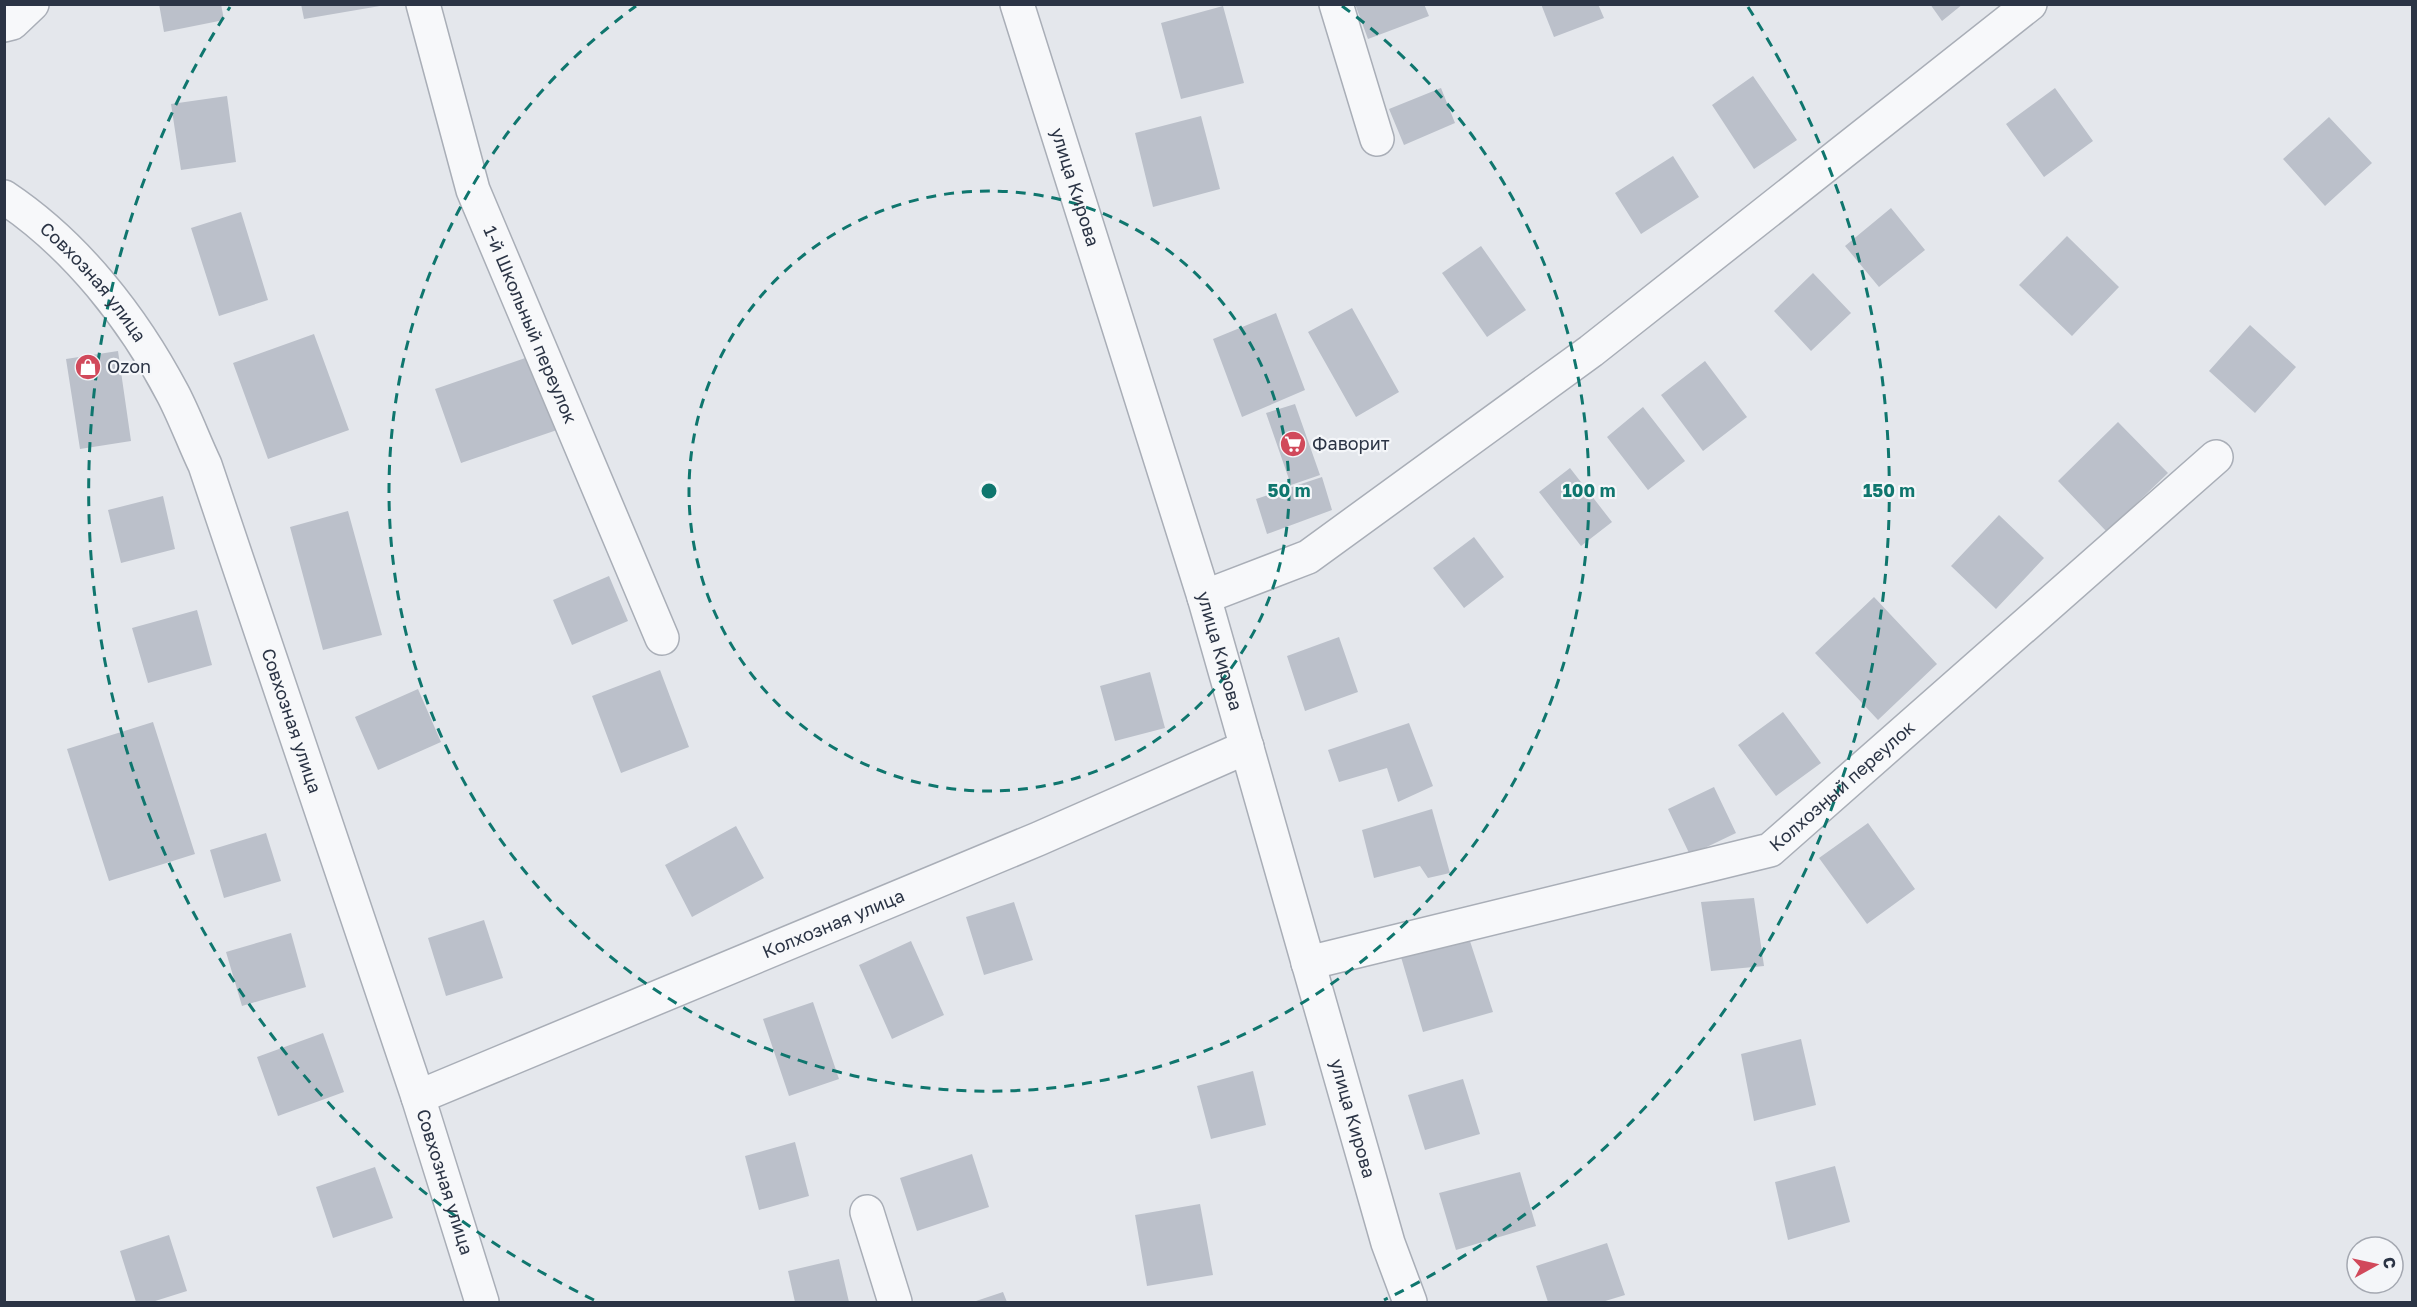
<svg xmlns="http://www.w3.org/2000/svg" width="2417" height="1307" viewBox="0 0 2417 1307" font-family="'Golos Text',sans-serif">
  <rect width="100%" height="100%" fill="#e4e7ec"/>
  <!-- building -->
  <path fill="#bbc0ca" d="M159,4H221L224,20L164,32Z
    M301,4H379L380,6L304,19Z
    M1355,4H1424L1429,16L1368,39Z
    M1541,4H1598L1604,18L1554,37Z
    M1930,4H1963L1942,21Z
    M1223,6L1244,83L1181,99L1161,23Z
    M1753,76L1797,140L1754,169L1712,105Z
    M1441,88L1455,123L1404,145L1389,109Z
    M2055,88L2093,141L2044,177L2006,124Z
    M227,96L236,162L181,170L171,104Z
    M1201,116L1220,189L1153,207L1135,133Z
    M2329,117L2372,163L2325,206L2283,159Z
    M1673,156L1699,197L1641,234L1615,193Z
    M1891,208L1925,250L1879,287L1845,246Z
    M241,212L268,300L219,316L191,228Z
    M2067,236L2119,287L2072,336L2019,285Z
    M1481,246L1526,310L1487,337L1442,273Z
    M1813,273L1851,313L1811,351L1774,311Z
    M1352,308L1399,392L1356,417L1308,332Z
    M1276,313L1305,390L1242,417L1213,339Z
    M2250,325L2296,367L2255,413L2209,371Z
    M314,334L349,430L268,459L233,363Z
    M118,351L131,441L80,449L66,359Z
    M531,356L557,430L461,463L435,389Z
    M1705,361L1747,417L1703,451L1661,395Z
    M1295,404L1320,475L1291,485L1266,413Z
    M1643,407L1685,461L1648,490L1607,437Z
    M2118,422L2168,473L2107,532L2058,481Z
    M1570,468L1612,522L1581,546L1539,492Z
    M1322,477L1332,510L1267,534L1256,499Z
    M163,496L175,549L121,563L108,510Z
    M348,511L382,635L323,650L290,527Z
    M1999,515L2044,558L1996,609L1951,566Z
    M1474,537L1504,577L1464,608L1433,568Z
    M609,576L628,621L572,645L553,600Z
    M1874,597L1937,664L1878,720L1815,653Z
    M197,610L212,665L148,683L132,628Z
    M1339,637L1358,692L1305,711L1287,656Z
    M660,670L689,747L621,773L592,696Z
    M1150,672L1165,728L1115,741L1100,686Z
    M418,689L441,742L378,770L355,717Z
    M1783,712L1821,763L1776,796L1738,745Z
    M153,722L195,854L109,881L67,749Z
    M1409,723L1433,786L1398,802L1387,768L1339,782L1328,750Z
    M1714,787L1736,833L1690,855L1668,809Z
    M1432,809L1450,873L1428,878L1420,866L1374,878L1362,830Z
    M1868,823L1915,889L1867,924L1819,858Z
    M736,826L764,878L692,917L665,865Z
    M266,833L281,881L224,898L210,850Z
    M1754,898L1764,966L1711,971L1701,902Z
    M1014,902L1033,960L984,975L966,917Z
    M484,920L503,978L446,996L428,938Z
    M291,933L306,987L242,1006L226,952Z
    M1469,938L1493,1012L1423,1032L1401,957Z
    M911,941L944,1015L892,1039L859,965Z
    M813,1002L839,1079L789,1096L763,1019Z
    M323,1033L344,1092L278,1116L257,1057Z
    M1801,1039L1816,1105L1754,1121L1741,1054Z
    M1253,1071L1266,1125L1211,1139L1197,1086Z
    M1463,1079L1480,1134L1425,1150L1408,1095Z
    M795,1142L809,1196L759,1210L745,1156Z
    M972,1154L989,1207L917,1231L900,1178Z
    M1835,1166L1850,1222L1788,1240L1775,1182Z
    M375,1167L393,1218L333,1238L316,1187Z
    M1520,1172L1536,1226L1456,1250L1439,1193Z
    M1200,1204L1213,1275L1147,1286L1135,1215Z
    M169,1235L187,1291L152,1302H136L120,1251Z
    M1607,1243L1625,1295L1602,1302H1548L1536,1266Z
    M839,1259L849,1302H795L788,1271Z
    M1003,1292L1007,1302H973Z"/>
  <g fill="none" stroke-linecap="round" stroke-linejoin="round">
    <!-- minor casing -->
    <g stroke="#a9aeb7" stroke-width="36">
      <g id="minor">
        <path id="s1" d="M423,4L473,190L662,638"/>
        <path id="s2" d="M1017,4L1204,597L1388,1243L1410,1302"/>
        <path d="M1336,4L1377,139"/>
        <path d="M4,25L12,23L32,4"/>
        <path id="s3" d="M4,197C76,245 133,318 173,394C185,417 194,442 205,465L418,1097L482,1302"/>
        <path d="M1204,597L1308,557L1591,351L2030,4"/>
        <path id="s4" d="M1308,963L1770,850L2216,457"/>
        <path id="s5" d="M418,1097L1038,839L1247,747"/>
        <path d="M867,1212L895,1302"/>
      </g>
    </g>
    <!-- minor -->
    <use href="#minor" stroke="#f7f8fa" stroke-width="33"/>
  </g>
  <!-- distance rings -->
  <g fill="none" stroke="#0f766e" stroke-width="3" stroke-dasharray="10 8">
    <circle cx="989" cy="491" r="300"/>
    <path d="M1342 6A600 600 0 1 1 636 6"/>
    <path d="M594 1300A900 900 0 0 1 230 7M1748 7A900 900 0 0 1 1384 1300"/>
  </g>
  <!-- icons -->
  <defs>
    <g id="shop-disc" transform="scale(1.35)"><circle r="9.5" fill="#d1495b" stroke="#f4f6f9"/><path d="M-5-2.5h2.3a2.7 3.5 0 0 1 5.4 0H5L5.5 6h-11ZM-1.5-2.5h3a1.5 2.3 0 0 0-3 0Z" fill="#fff"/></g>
    <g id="supermarket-disc" transform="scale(1.35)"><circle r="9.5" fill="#d1495b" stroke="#f4f6f9"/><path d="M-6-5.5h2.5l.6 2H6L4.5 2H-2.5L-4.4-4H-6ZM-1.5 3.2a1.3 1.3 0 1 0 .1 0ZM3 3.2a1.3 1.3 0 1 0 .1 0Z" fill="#fff"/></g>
  </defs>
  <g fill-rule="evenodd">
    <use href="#shop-disc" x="88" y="367"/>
    <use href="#supermarket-disc" x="1293" y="444"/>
  </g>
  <g text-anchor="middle" stroke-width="4.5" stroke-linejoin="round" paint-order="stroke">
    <!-- street labels -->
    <g font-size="18" fill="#2b3445" stroke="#f4f6f9">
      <text dy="6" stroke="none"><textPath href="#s2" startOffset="192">улица Кирова</textPath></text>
      <text dy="6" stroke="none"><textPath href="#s3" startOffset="124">Совхозная улица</textPath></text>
      <text dy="6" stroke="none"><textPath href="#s1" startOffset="339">1-й Школьный переулок</textPath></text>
      <text dy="6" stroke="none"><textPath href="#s2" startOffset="678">улица Кирова</textPath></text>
      <text dy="6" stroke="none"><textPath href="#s3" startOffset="610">Совхозная улица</textPath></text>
      <text dy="6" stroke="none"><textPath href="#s4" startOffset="572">Колхозный переулок</textPath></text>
      <text dy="6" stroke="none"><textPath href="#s5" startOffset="450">Колхозная улица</textPath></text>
      <text dy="6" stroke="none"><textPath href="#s2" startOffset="1164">улица Кирова</textPath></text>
      <text dy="6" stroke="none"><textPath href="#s3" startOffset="1096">Совхозная улица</textPath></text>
    </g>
    <!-- poi labels -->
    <g font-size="18" fill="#2b3445" stroke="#f4f6f9" text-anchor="start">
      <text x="107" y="373">Ozon</text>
      <text x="1312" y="450">Фаворит</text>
    </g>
  </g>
  <circle cx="989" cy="491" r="9" fill="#0f766e" stroke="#f4f6f9" stroke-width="3"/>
  <g font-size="18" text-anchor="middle" font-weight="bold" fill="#0f766e" stroke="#f4f6f9" stroke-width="4.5" stroke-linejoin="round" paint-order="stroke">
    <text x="1289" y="497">50 m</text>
    <text x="1589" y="497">100 m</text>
    <text x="1889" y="497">150 m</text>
  </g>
  <!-- border -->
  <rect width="2417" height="1307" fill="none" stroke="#2b3445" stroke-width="12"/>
  <!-- north arrow -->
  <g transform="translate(2375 1265) rotate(82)"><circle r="28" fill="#f4f6f9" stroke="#a4a8b1" stroke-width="1.5"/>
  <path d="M0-4.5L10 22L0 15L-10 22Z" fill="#d1495b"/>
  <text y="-9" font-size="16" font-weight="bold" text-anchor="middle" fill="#2b3445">С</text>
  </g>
</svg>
